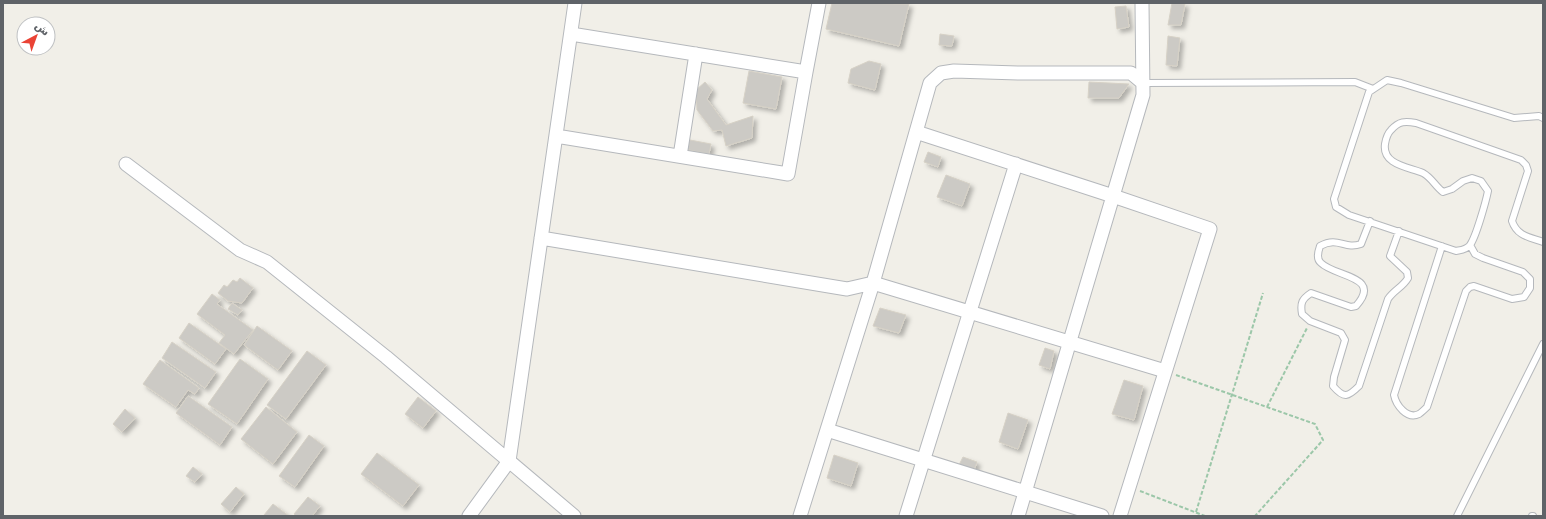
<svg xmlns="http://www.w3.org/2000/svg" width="1546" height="519" viewBox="0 0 1546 519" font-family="'DejaVu Sans','Noto Sans Arabic',sans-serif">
  <defs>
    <filter id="shadow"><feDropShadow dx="3.5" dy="3.5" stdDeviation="2" flood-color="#0004"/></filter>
  </defs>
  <rect width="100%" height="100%" fill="#f1efe8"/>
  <!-- building -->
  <path fill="#cccac5" stroke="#d6d1c6" filter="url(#shadow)" d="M832,3L909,4L899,46L826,29Z
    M1172,3L1185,4L1181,25H1168Z
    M1126,6L1129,27L1117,29L1115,7Z
    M940,34L954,36L952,46L939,45Z
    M1168,36L1180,38L1177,66L1166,65Z
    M869,61L881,64L875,90L848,83L851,69Z
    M749,71L782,77L776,109L743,103Z
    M705,82L712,90L707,99L726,125L753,116L752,138L726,146L722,130L713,131L697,110L696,90Z
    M1089,82L1129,84L1119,98H1088Z
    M685,139L711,144L709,154L684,149Z
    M928,152L941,157L938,167L924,162Z
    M946,175L970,184L962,206L937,197Z
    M240,278L253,288L242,303L228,301L218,293L224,285L227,287L233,280L237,282Z
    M212,294L220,300L217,304L253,330L234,354L219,343L225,335L197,314Z
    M232,303L242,310L238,315L228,309Z
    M880,308L906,315L899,333L873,326Z
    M189,323L226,349L215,364L179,338Z
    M257,326L292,351L278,370L244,345Z
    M172,342L216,372L205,388L162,358Z
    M1045,348L1054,351L1050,369L1039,365Z
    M307,351L326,365L286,419L267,405Z
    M240,359L268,379L237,424L208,404Z
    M160,360L199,388L195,394L188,390L176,407L143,384Z
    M1124,380L1143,386L1134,420L1112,414Z
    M188,396L232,427L220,445L176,413Z
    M418,397L436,411L423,428L405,414Z
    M266,407L297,432L273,464L241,439Z
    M125,409L135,418L122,432L113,424Z
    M1008,413L1028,420L1018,449L999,442Z
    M309,435L324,446L295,487L279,476Z
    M377,453L419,485L403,506L361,474Z
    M834,455L858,463L851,486L827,478Z
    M963,457L977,462L974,470L959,465Z
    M193,467L202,474L195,482L186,476Z
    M236,487L244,494L230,512L221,504Z
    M308,497L320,506L312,516H296L294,514Z
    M273,504L289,516H266L264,515Z"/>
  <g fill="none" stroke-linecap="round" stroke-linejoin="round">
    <!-- lane casing -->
    <g stroke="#b5b8bc" stroke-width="8">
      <path id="lane" d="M1143,83L1355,82L1373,89
        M1543,118L1539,116L1514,118L1401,83L1387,80L1369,92L1334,199L1336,207L1349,215L1456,251C1461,250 1466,250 1470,245C1476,237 1486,201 1488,191L1481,181L1472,178L1463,181L1452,189L1443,192C1435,186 1432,178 1423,173C1409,167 1382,165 1385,144C1386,138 1387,134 1391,130C1399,121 1405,121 1416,123L1521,160L1526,165L1528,171L1512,221C1517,236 1529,237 1543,242
        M1370,221L1361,244C1344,250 1339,236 1320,246C1318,252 1316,259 1321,263C1335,277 1383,276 1356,306L1351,307L1311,293C1302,299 1300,303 1302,314L1310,321L1341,333L1345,340L1334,377L1333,386C1344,399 1348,397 1359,386L1388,299C1394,290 1403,287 1408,278L1407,272L1390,256L1399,231
        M1442,246L1394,395C1396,405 1407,420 1419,414C1422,412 1425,409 1427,407L1466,291L1470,287L1474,286L1512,299L1524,297L1530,288V279L1523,272L1483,258L1475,254L1470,245
        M1457,516L1543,344
        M1532,516H1533"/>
    </g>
    <!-- street casing -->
    <g stroke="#b5b8bc" stroke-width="15">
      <path id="street" d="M806,72L819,3
        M916,132L1113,196L1210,229L1120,516
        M556,136L788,174L806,72L571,34
        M680,156L696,54
        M126,164L240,250L267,262L386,357L574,516
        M541,238L847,289L873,283L1165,371
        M827,430L1102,516
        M469,516L509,461L575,3
        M800,516L873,283L930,83L941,73L954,71L1018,73H1131L1143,83
        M906,516L1016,164
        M1018,516L1143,95L1142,3"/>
    </g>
    <!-- path -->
    <path stroke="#9cc7a9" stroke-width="2" stroke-dasharray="4 2" stroke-linecap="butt" d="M1176,375L1315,424L1323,440L1255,516
      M1267,407L1307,328
      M1140,491L1205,516
      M1196,512L1263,293"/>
    <!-- lane -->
    <use href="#lane" stroke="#fff" stroke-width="6"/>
    <!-- street -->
    <use href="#street" stroke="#fff" stroke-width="13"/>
  </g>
  <!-- border -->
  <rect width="1546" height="519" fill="none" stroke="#5f6368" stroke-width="8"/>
  <!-- north arrow -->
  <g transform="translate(36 36) rotate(41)"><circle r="19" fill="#ffffff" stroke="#bfc1c3"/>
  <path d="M0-3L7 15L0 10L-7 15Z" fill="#ea4335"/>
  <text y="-6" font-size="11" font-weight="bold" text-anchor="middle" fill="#5f6368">ش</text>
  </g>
</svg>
